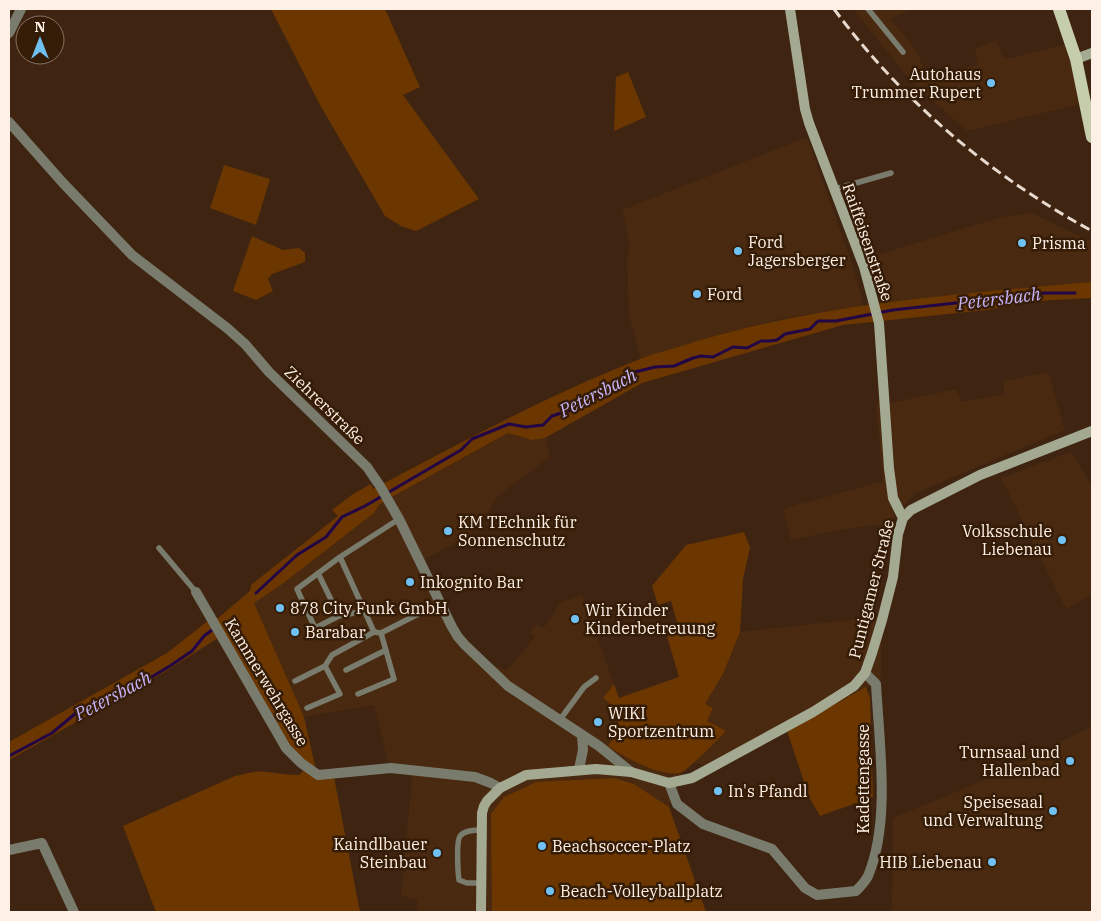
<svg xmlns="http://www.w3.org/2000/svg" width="1101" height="921" viewBox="0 0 1101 921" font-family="'IBM Plex Serif',serif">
  <rect width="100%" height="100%" fill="#3f2511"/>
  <!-- built -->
  <path fill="#49290f" d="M853,9H912L890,18L918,53L926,77L977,65L975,49L997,40L1003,58H1012L1070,43L1085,103L967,131L912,82Z
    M807,137L853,267L864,306L785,318L725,333L641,358L629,315L627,258L630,245L622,210Z
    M1032,213L1092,242V282L882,302L867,258L1001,217Z
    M1048,372L1065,430L916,493L887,524L850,528L791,540L783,509L883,481L876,402L891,403L956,389L961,402L1004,395V381Z
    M508,433L532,440L545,438L550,457L499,495L478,527L464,539L421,561L452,627L486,664L498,667L506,671L535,637L530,633L537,624L543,628L552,617L559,603L582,595L614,684L603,698L613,705L620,729L664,773H681L669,807L706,912H418L417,899L401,896L412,778L388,764L374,705L304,717L254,603L281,585L374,513L379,505Z
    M1071,452L1092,486V594L1066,609L1001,478Z
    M877,617L887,623L881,639V678L879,681L718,768L694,763L704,751L726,731L707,721L705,704L723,674L740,632Z
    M1092,726V912H892L893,818L987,779Z"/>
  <!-- green -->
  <path fill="#6b3600" d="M271,9H385L420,87L403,95L479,199L416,231L401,226L385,216L320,105Z
    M628,72L646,117L614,131L616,77Z
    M224,165L270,179L256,225L210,208Z
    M252,236L283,250L299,248L305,253V262L272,274L268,279L273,291L256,300L233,291Z
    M1092,282V298L1036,301L986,310L843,325L642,383L545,438L532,440L508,433L394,496L379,505L374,513L281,585L254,603L304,717L316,770L290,748L217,619L250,591L251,585L338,516L332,510L353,494L371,484L373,489C460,443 548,395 640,359C657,352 676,348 694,342C824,303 958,294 1092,282Z
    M744,532L750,548L743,579L740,632L723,674L705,704L713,708L707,721L726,731C718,739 688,771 680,773C660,777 624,757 608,746L620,729L613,706L603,698L614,684L619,698L679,677L667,636L680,632L671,601L658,605L652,586L686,545Z
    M209,620L218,638L163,673L9,760V742L167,653Z
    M866,687L870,698L873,797L820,816L810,799L787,731Z
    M304,770L334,777L360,912H156L123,826L235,776C245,774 255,770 267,772C278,773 288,775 299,775Z
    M614,778L634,784L669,807L706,912H492L491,814L504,797L536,782Z"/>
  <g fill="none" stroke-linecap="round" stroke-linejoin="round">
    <!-- stream -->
    <path stroke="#220645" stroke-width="3" d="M256,593L297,555L326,537L342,517L365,506L461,450L472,439L509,424L526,427L543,425L552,416L574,409L583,401L594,398L603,391L613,389L617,381L635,372L655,367L674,366L693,358L701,356L713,357L733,347L747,348L761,341H770L777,340L785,334L810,329L818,321H836L893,310L1045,293H1075
      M9,756L52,733L82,708L114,693L145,681L170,666L192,651L204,636L212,630"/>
    <!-- lane -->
    <path stroke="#797c6d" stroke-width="5.5" d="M868,9L903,52
      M835,189L891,173
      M159,548L196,592
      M340,557L374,632
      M318,573L339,616
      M364,611L339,616L315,628L297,589L340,557L399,519
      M346,670L386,650
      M295,681L325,666L332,655L374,632L381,633L440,603
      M358,694L394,679L381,633
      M307,708L340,694L325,666
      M559,721L584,687L596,678
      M482,883H467L459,880C458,873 456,842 460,836C465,830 475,830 482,830"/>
    <!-- street -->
    <path stroke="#797c6d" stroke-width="10" d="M9,33L21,9
      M9,122L63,183L132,255L227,328L245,344L269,372L367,467L380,486L399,519L452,627L458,637L465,645L508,686L599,746L631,772
      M196,592L286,748L301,763L318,775L391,768L475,777L491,783L500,788
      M579,769L583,750L582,736
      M669,783L677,804L703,824L772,849L805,888L817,895L856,891C860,887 865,882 868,876C891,822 879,742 876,684L865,673
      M9,850L42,843L74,912"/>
    <!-- secondary -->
    <path stroke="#a4aa91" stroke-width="10" d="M790,9L805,109L809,123L864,267L879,323L889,468L893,498L903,518
      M1076,59L1092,53
      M481,912L482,813L484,806L487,801L500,788L526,775L596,769L631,772L669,783L692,778L813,712L854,686L865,673L872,653L882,620L893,577L898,534L903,518L911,510L980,475L1092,431"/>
    <!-- primary -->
    <path stroke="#c6cdad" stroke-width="12" d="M1059,9L1076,59L1092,137"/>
    <!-- rail -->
    <path stroke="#e8d8cd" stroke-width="3" stroke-dasharray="10 5" stroke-linecap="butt" d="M834,9C903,102 991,176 1092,231"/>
  </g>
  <!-- markers -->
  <g fill="#70c2f4" stroke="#351c07" stroke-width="2">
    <circle cx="991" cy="83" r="5"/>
    <circle cx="1022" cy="243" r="5"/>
    <circle cx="738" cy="251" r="5"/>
    <circle cx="697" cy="294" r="5"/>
    <circle cx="448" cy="531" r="5"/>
    <circle cx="1062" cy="540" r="5"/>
    <circle cx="410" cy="582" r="5"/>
    <circle cx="280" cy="608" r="5"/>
    <circle cx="575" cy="619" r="5"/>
    <circle cx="295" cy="632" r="5"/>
    <circle cx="598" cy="722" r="5"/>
    <circle cx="1070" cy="761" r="5"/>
    <circle cx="718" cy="791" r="5"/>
    <circle cx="1053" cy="811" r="5"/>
    <circle cx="542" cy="846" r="5"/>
    <circle cx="437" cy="853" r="5"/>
    <circle cx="992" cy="862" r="5"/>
    <circle cx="550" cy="891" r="5"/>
  </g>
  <g text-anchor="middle" stroke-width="5" stroke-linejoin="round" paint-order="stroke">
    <!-- poi labels -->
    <g font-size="16" fill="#fef0e6" stroke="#351c07" text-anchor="start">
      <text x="981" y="80" text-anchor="end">Autohaus<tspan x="981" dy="18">Trummer Rupert</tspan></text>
      <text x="748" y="248">Ford<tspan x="748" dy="18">Jagersberger</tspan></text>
      <text x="1032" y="249">Prisma</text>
      <text x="707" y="300">Ford</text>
      <text x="458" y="528">KM TEchnik für<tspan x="458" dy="18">Sonnenschutz</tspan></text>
      <text x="1052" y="537" text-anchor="end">Volksschule<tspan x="1052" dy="18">Liebenau</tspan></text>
      <text x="420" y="588">Inkognito Bar</text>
      <text x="290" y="614">878 City Funk GmbH</text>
      <text x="585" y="616">Wir Kinder<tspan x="585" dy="18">Kinderbetreuung</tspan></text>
      <text x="305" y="638">Barabar</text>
      <text x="608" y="719">WIKI<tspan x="608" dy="18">Sportzentrum</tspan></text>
      <text x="1060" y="758" text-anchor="end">Turnsaal und<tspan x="1060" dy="18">Hallenbad</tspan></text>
      <text x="728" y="797">In's Pfandl</text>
      <text x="1043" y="808" text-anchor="end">Speisesaal<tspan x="1043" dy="18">und Verwaltung</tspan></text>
      <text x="427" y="850" text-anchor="end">Kaindlbauer<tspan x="427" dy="18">Steinbau</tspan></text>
      <text x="552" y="852">Beachsoccer-Platz</text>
      <text x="982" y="868" text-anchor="end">HIB Liebenau</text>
      <text x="560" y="897">Beach-Volleyballplatz</text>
    </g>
    <!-- street labels -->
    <g font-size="16" fill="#fef0e6" stroke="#351c07">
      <text transform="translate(868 242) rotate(71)" y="6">Raiffeisenstraße</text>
      <text transform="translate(325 405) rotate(44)" y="6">Ziehrerstraße</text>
      <text transform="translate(871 589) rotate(-76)" y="6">Puntigamer Straße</text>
      <text transform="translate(267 682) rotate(59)" y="6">Kammerwehrgasse</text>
      <text transform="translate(863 779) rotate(-90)" y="6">Kadettengasse</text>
    </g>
    <!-- water labels -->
    <g font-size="18" font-style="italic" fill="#c7b4f9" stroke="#351c07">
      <text transform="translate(999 299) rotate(-7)" y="6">Petersbach</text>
      <text transform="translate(598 393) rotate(-27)" y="6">Petersbach</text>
      <text transform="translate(113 696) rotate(-28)" y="6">Petersbach</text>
    </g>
  </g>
  <!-- border -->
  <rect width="1101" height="921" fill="none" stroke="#fef0e6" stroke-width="20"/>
  <!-- north arrow -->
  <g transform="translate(40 40)"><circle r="24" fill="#351c07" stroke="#857160"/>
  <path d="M0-4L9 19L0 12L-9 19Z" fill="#70c2f4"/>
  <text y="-8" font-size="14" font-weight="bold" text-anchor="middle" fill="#fef0e6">N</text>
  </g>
</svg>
